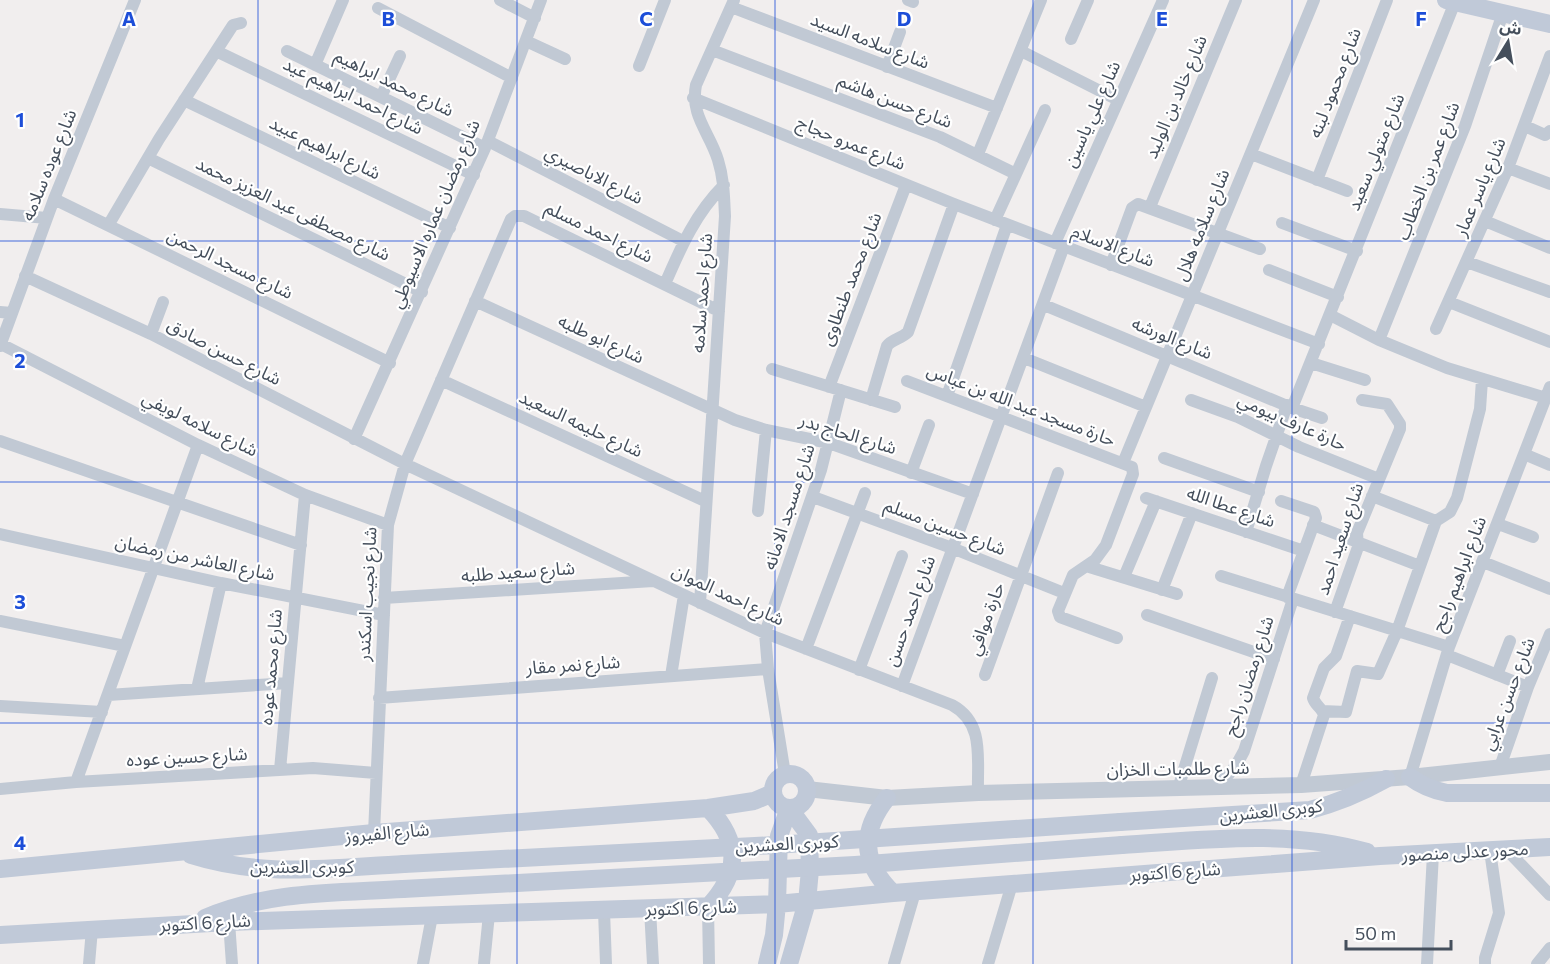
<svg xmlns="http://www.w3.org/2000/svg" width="1550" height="964" viewBox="0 0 1550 964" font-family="Commissioner,'Noto Sans Arabic',sans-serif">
  <rect width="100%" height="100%" fill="#f1eeee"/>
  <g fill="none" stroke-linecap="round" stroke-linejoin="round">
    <!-- minor -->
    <path stroke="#c1c9d4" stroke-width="12" d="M500,0L535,18
      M908,0L913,2
      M731,7L997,108
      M378,8L512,78
      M1071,39L1088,0
      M526,41L565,59
      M712,50L940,137L1016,174L995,220
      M216,51L474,175
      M287,51L485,148
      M1021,51L1118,100
      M315,65L343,0
      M639,66L665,0
      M887,67L900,32
      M381,97L400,56
      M693,98L954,204L1319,344
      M184,100L450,228
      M1525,126L1545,135L1550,131
      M488,141L683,241
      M978,154L1041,0
      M1251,154L1347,191
      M148,158L422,292
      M1508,168L1550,184
      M1016,174L1045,110
      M1317,180L1387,0
      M54,199L390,363
      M1150,207L1236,0
      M0,214L47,218
      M1485,221L1550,248
      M1282,223L1357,251
      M109,224L159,139L233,25L241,23
      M1055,243L1163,0
      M1467,262L1550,292
      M1111,265L1132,208L1138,204L1260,249
      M1269,270L1338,297
      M25,276L151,334L405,464L765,633L952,705C985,723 977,759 978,793
      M665,284C681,247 695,214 724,185
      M475,301L735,420L766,430L829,443L973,494
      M1449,302L1550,342
      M1044,305L1292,408L1322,418
      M0,312L12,313
      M1330,315L1379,340L1447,368L1546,398
      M1436,329L1508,168L1550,56
      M151,334L163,302
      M1379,340L1465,126L1503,13
      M1,344L198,445L305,495L388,525
      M0,346L54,199L135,0
      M1024,358L1146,407
      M1311,363L1365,380
      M772,369L895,407
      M441,380L705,501
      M907,381L1132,467L1133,474L1106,545L1095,560L1073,575L1058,611L1060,617L1117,638
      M829,387L906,185
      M947,396L1007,225
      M871,400L887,346C892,339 901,339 908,332L954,204
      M1191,400L1238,417L1299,447L1379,479
      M1292,408L1455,2
      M354,439L485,148L541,0
      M0,441L301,545
      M1524,454L1550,465
      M1164,458L1259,492
      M1123,463L1314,0
      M911,473L929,425
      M1372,496L1436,521
      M813,497L952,548L1064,593
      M1146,498L1304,551
      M1281,501L1314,512L1316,518L1287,597
      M758,511L766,430
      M1498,524L1533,537
      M1313,525L1420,566
      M1246,532L1266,466L1287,405
      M0,534L221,583L384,615
      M1483,562L1550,589
      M1086,566L1177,594
      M1221,576L1449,647
      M1124,577L1156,501
      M1162,590L1192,513
      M384,598L653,581
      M700,603L725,216C724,197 724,179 718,160C710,133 690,116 696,85L734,0
      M1335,612L1358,547L1357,533L1400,429V424L1387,404L1362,400
      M1147,615L1274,659
      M0,621L125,646
      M806,649L865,493
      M1447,655L1528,687
      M859,670L902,556
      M985,675L1058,473
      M1497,675L1510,641
      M671,676L684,595
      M902,686L1064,246
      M197,689L221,583
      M108,695L288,683
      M379,698L768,669
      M0,706L102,712
      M1322,711L1346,712L1357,671L1378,674L1397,631L1436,521L1450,512L1457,498L1480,409L1482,380
      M1500,767L1528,687L1550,634
      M280,770L305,495
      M785,774L768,669L765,633L821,470L841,390
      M1410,777L1449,647L1550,387
      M76,782L198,445
      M1301,785L1324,715C1322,708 1315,705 1313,698L1324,668L1336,656L1350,616
      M1213,788C1228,777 1236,767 1244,751L1293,599
      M0,789L76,782L313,768L376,773
      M1178,789L1212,678
      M374,833L388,525L405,464L511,219L515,216H524L719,311
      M1507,850L1550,895
      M708,907L709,964
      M650,909L653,964
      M604,911L606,964
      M229,922L232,964
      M89,964L92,929
      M423,964L432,916
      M484,964L489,914
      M894,964L915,892
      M988,964L1012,884
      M1427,964L1433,854
      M1485,964V958L1499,913L1490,851
      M1537,964L1550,948"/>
    <!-- tertiary -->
    <path stroke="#c1c9d4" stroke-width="16" d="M807,789L887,798L978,793L1301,785L1410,777L1550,762"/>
    <!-- secondary -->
    <path stroke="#c0c9d8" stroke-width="18" d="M1446,0L1550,24
      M773 791a17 17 0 1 1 34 0a17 17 0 1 1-34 0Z
      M1410,777C1422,786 1432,790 1447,793H1550
      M887,798C860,832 862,863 893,893
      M708,808C741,842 740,873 708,907
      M789,808L809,835L810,870L807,902L789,964
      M1120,822L1310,810C1337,803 1361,793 1386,779
      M1122,845C1204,840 1287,829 1367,852
      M191,855C264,878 329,868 404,864
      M0,869L374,833L708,808L754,801L773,793
      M205,918C267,891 336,893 403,889
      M0,935L229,922L777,904L893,893L1380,856L1550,847
      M767,964L774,935L777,904L779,836L789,808"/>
    <!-- secondary-bridge -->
    <path stroke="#c0c9d8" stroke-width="18" d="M404,864L775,845L1120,822
      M403,889L855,865L1122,845"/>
  </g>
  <!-- grid -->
  <path fill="none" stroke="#1d4ed8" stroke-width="1.5" stroke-opacity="0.55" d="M258,0V964M517,0V964M775,0V964M1033,0V964M1292,0V964M0,241H1550M0,482H1550M0,723H1550"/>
  <g text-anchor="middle" stroke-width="4.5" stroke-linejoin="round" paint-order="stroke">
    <!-- street labels -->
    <g font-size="18" fill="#454f5c" stroke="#fff">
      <text transform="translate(870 41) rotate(21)" y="6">شارع سلامه السيد</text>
      <text transform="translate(394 83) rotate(26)" y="6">شارع محمد ابراهيم</text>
      <text transform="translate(1335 83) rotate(-69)" y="6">شارع محمود لبنه</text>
      <text transform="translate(353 96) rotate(26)" y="6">شارع احمد ابراهيم عيد</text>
      <text transform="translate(1176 97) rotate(-67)" y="6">شارع خالد بن الوليد</text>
      <text transform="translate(895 101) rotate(21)" y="6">شارع حسن هاشم</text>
      <text transform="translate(1092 114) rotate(-66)" y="6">شارع علي ياسين</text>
      <text transform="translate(851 143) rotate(22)" y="6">شارع عمرو حجاج</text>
      <text transform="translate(325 148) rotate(26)" y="6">شارع ابراهيم عبيد</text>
      <text transform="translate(1376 152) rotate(-68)" y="6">شارع متولي سعيد</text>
      <text transform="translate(49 165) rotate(-68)" y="6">شارع عوده سلامه</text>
      <text transform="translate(1428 171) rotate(-69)" y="6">شارع عمر بن الخطاب</text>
      <text transform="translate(594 175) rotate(27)" y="6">شارع الاباصيري</text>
      <text transform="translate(1480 187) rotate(-67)" y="6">شارع ياسر عمار</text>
      <text transform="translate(293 209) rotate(26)" y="6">شارع مصطفى عبد العزيز محمد</text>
      <text transform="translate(435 214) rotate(-67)" y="6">شارع رمضان عماره الاسيوطي</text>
      <text transform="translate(1202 225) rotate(-68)" y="6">شارع سلامه هلال</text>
      <text transform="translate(599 232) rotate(26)" y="6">شارع احمد مسلم</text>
      <text transform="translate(1113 246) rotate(21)" y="6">شارع الاسلام</text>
      <text transform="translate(230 264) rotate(26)" y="6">شارع مسجد الرحمن</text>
      <text transform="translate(851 279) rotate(-69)" y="6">شارع محمد طنطاوى</text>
      <text transform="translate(702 293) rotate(-86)" y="6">شارع احمد سلامه</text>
      <text transform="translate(1172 338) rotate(22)" y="6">شارع الورشه</text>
      <text transform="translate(601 339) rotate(25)" y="6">شارع ابو طلبه</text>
      <text transform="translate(224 352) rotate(27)" y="6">شارع حسن صادق</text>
      <text transform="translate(1021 405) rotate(21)" y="6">حارة مسجد عبد الله بن عباس</text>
      <text transform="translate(1292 422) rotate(24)" y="6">حارة عارف بيومي</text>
      <text transform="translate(200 424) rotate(26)" y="6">شارع سلامه لويفي</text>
      <text transform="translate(581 424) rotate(25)" y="6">شارع حليمه السعيد</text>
      <text transform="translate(848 434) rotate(17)" y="6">شارع الحاج بدر</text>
      <text transform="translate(789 507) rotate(-72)" y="6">شارع مسجد الامانه</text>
      <text transform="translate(1231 507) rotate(19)" y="6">شارع عطا الله</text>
      <text transform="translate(945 527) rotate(21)" y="6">شارع حسين مسلم</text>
      <text transform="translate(1340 539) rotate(-72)" y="6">شارع سعيد احمد</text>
      <text transform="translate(195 558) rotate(12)" y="6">شارع العاشر من رمضان</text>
      <text transform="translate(518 572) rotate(-4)" y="6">شارع سعيد طلبه</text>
      <text transform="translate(1459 574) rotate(-69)" y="6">شارع ابراهيم راجح</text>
      <text transform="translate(367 594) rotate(-87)" y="6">شارع نجيب اسكندر</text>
      <text transform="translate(728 595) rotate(25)" y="6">شارع احمد الموان</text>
      <text transform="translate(910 611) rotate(-70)" y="6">شارع احمد حسن</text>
      <text transform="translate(986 619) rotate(-70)" y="6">حارة موافي</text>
      <text transform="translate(573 665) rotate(-4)" y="6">شارع نمر مقار</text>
      <text transform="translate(271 667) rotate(-85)" y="6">شارع محمد عوده</text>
      <text transform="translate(1249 676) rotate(-72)" y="6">شارع رمضان راجح</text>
      <text transform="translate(1508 694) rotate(-69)" y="6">شارع حسن عرابي</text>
      <text transform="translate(187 757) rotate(-3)" y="6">شارع حسين عوده</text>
      <text transform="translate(1178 769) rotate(-1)" y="6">شارع طلمبات الخزان</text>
      <text transform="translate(1271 811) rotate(-6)" y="6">كوبرى العشرين</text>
      <text transform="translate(387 833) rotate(-5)" y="6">شارع الفيروز</text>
      <text transform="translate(787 844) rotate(-3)" y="6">كوبرى العشرين</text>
      <text transform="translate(1465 852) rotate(-3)" y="6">محور عدلى منصور</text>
      <text x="302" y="873">كوبرى العشرين</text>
      <text transform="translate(1175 872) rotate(-4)" y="6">شارع 6 اكتوبر</text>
      <text transform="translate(691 908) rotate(-2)" y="6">شارع 6 اكتوبر</text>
      <text transform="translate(205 923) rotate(-3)" y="6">شارع 6 اكتوبر</text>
    </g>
  </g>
  <g font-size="20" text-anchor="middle" font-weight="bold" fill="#1d4ed8" stroke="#fff" stroke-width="4.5" stroke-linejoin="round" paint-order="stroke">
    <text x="129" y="26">A</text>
    <text x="388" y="26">B</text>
    <text x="646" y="26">C</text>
    <text x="904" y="26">D</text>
    <text x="1162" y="26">E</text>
    <text x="1421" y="26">F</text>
    <text x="20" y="127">1</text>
    <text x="20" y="368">2</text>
    <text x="20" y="609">3</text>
    <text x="20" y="850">4</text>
  </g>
  <!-- north arrow -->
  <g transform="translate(1508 42) rotate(11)" stroke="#ffffff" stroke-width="4.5" paint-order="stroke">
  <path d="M0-4.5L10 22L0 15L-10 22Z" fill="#454f5c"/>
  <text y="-9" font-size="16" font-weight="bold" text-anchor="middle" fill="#454f5c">ش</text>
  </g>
  <!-- scale -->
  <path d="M1346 940v9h105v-9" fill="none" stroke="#454f5c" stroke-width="3"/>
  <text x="1355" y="940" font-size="18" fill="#454f5c" stroke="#ffffff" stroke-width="4.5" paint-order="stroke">50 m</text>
</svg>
